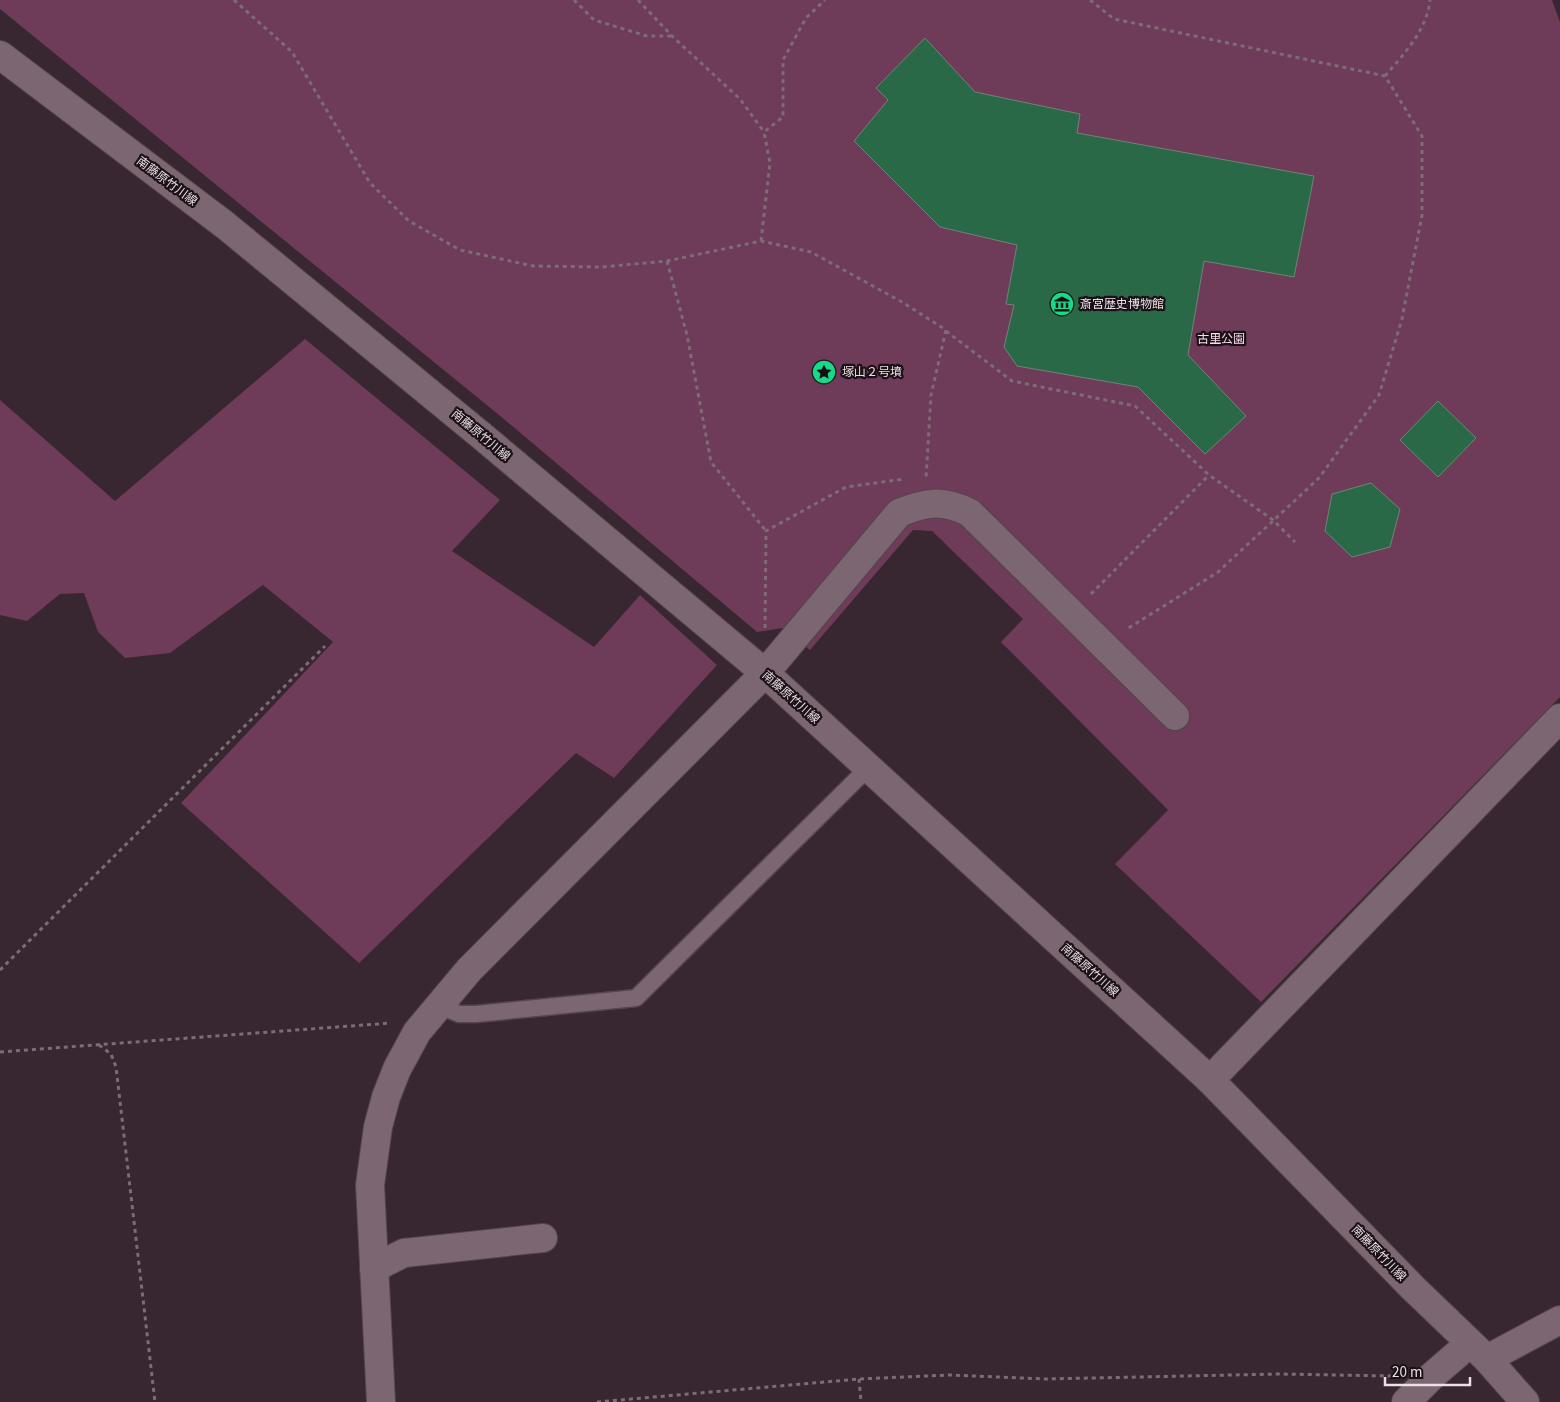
<svg xmlns="http://www.w3.org/2000/svg" width="1560" height="1402" viewBox="0 0 1560 1402" font-family="'Source Sans 3','Noto Sans JP',sans-serif">
  <rect width="100%" height="100%" fill="#382630"/>
  <!-- green -->
  <path fill="#6e3b58" d="M0,0H1552L1560,22V697L1261,1002L1115,864L1168,810L1001,642L1023,619L932,531L913,530L810,650L783,628L757,632L499,415L0,9Z
    M305,339L500,500L452,551L594,647L640,595L717,665L614,778L576,753L359,963L181,803L333,642L263,585L170,653L125,658L98,632L84,593L60,594L27,621L0,615V400L115,501Z"/>
  <!-- building -->
  <path fill="#2a6948" stroke="#6f8477" d="M925,38L975,92L1080,114L1077,133L1314,176L1294,277L1204,261L1188,355L1246,416L1205,454L1138,387L1017,366L1004,347L1014,305L1006,304L1017,245L940,227L854,141L888,100L876,88Z
    M1438,401L1476,438L1438,477L1400,440Z
    M1371,483L1400,509L1390,547L1352,557L1325,531L1332,494Z"/>
  <g fill="none" stroke-linecap="round" stroke-linejoin="round">
    <!-- lane casing -->
    <g stroke="#54454d" stroke-width="19">
      <path id="lane" d="M438,1005L459,1014H476L636,998L868,768"/>
    </g>
    <!-- street casing -->
    <g stroke="#54454d" stroke-width="30">
      <path id="street" d="M1210,1080L1560,718
        M374,1268L404,1253L543,1238
        M1487,1359L1560,1320
        M1406,1402L1432,1376L1469,1344"/>
    </g>
    <!-- secondary casing -->
    <g stroke="#54454d" stroke-width="30">
      <path id="secondary" d="M0,55L225,225L477,432L765,673L1210,1080L1413,1288L1487,1359L1525,1402
        M381,1402L370,1185L378,1127L386,1097L397,1069L417,1032L469,970L765,673L899,513C926,502 943,499 970,513L1175,716"/>
    </g>
    <!-- path -->
    <path stroke="#7c6c74" stroke-width="3" stroke-dasharray="4 4" stroke-linecap="butt" d="M234,0L292,52L370,183L409,221L460,250L533,266L602,267L667,261L761,241L811,252L902,302L946,330L931,395L926,478
      M574,0L594,20L647,36H672
      M638,0L672,36L740,99L764,132
      M1090,0L1114,19L1385,76L1422,136V215L1402,319L1379,395L1319,478L1218,572L1127,629
      M1385,76C1404,54 1427,30 1430,0
      M761,241L770,163L764,132L783,117V60L806,18L825,0
      M667,261L687,335L711,462L766,531
      M946,331L1012,381L1135,406L1209,475L1273,520L1295,542
      M1091,594L1209,475
      M765,628L766,531L846,487L904,479
      M0,970L325,646
      M99,1045L111,1054L116,1067L155,1402
      M0,1052L391,1023
      M859,1379L861,1402
      M597,1402L859,1379L949,1375L1045,1379L1279,1374L1393,1376"/>
    <!-- lane -->
    <use href="#lane" stroke="#7c6671" stroke-width="16"/>
    <!-- street -->
    <use href="#street" stroke="#7c6671" stroke-width="28"/>
    <!-- secondary -->
    <use href="#secondary" stroke="#7c6671" stroke-width="28"/>
  </g>
  <!-- icons -->
  <defs>
    <g id="museum-disc" transform="scale(1.25)"><circle r="9.5" fill="#16d989" stroke="#1a1216"/><path d="M0-6L6-3V-2H-6V-3ZM-5-1h2V3h-2ZM-1-1h2V3h-2ZM3-1h2V3H3ZM-6 4H6V6H-6Z" fill="#111"/></g>
    <g id="sight-disc" transform="scale(1.25)"><circle r="9.5" fill="#16d989" stroke="#1a1216"/><path d="M0-6L1.8-2.2L6-1.7L2.9 1.2L3.7 5.4L0 3.3L-3.7 5.4L-2.9 1.2L-6-1.7L-1.8-2.2Z" fill="#111"/></g>
  </defs>
  <g fill-rule="evenodd">
    <use href="#museum-disc" x="1062" y="304"/>
    <use href="#sight-disc" x="824" y="372"/>
  </g>
  <g text-anchor="middle" stroke-width="4.5" stroke-linejoin="round" paint-order="stroke">
    <!-- street labels -->
    <g font-size="12" fill="#ecdfe5" stroke="#1a1216">
      <text transform="translate(167 181) rotate(37)" y="4">南藤原竹川線</text>
      <text transform="translate(481 435) rotate(40)" y="4">南藤原竹川線</text>
      <text transform="translate(791 697) rotate(42)" y="4">南藤原竹川線</text>
      <text transform="translate(1090 970) rotate(42)" y="4">南藤原竹川線</text>
      <text transform="translate(1379 1253) rotate(46)" y="4">南藤原竹川線</text>
    </g>
    <!-- poi labels -->
    <g font-size="12" fill="#ecdfe5" stroke="#1a1216" text-anchor="start">
      <text x="1080" y="308">斎宮歴史博物館</text>
      <text x="842" y="376">塚山２号墳</text>
    </g>
    <!-- park labels -->
    <g font-size="12" fill="#fcd8ea" stroke="#1a1216">
      <text x="1221" y="343">古里公園</text>
    </g>
  </g>
  <!-- scale -->
  <path d="M1385 1377v8h85v-8" fill="none" stroke="#ecdfe5" stroke-width="2.5"/>
  <text x="1392" y="1377" font-size="15" fill="#ecdfe5" stroke="#1a1216" stroke-width="4" paint-order="stroke">20 m</text>
</svg>
